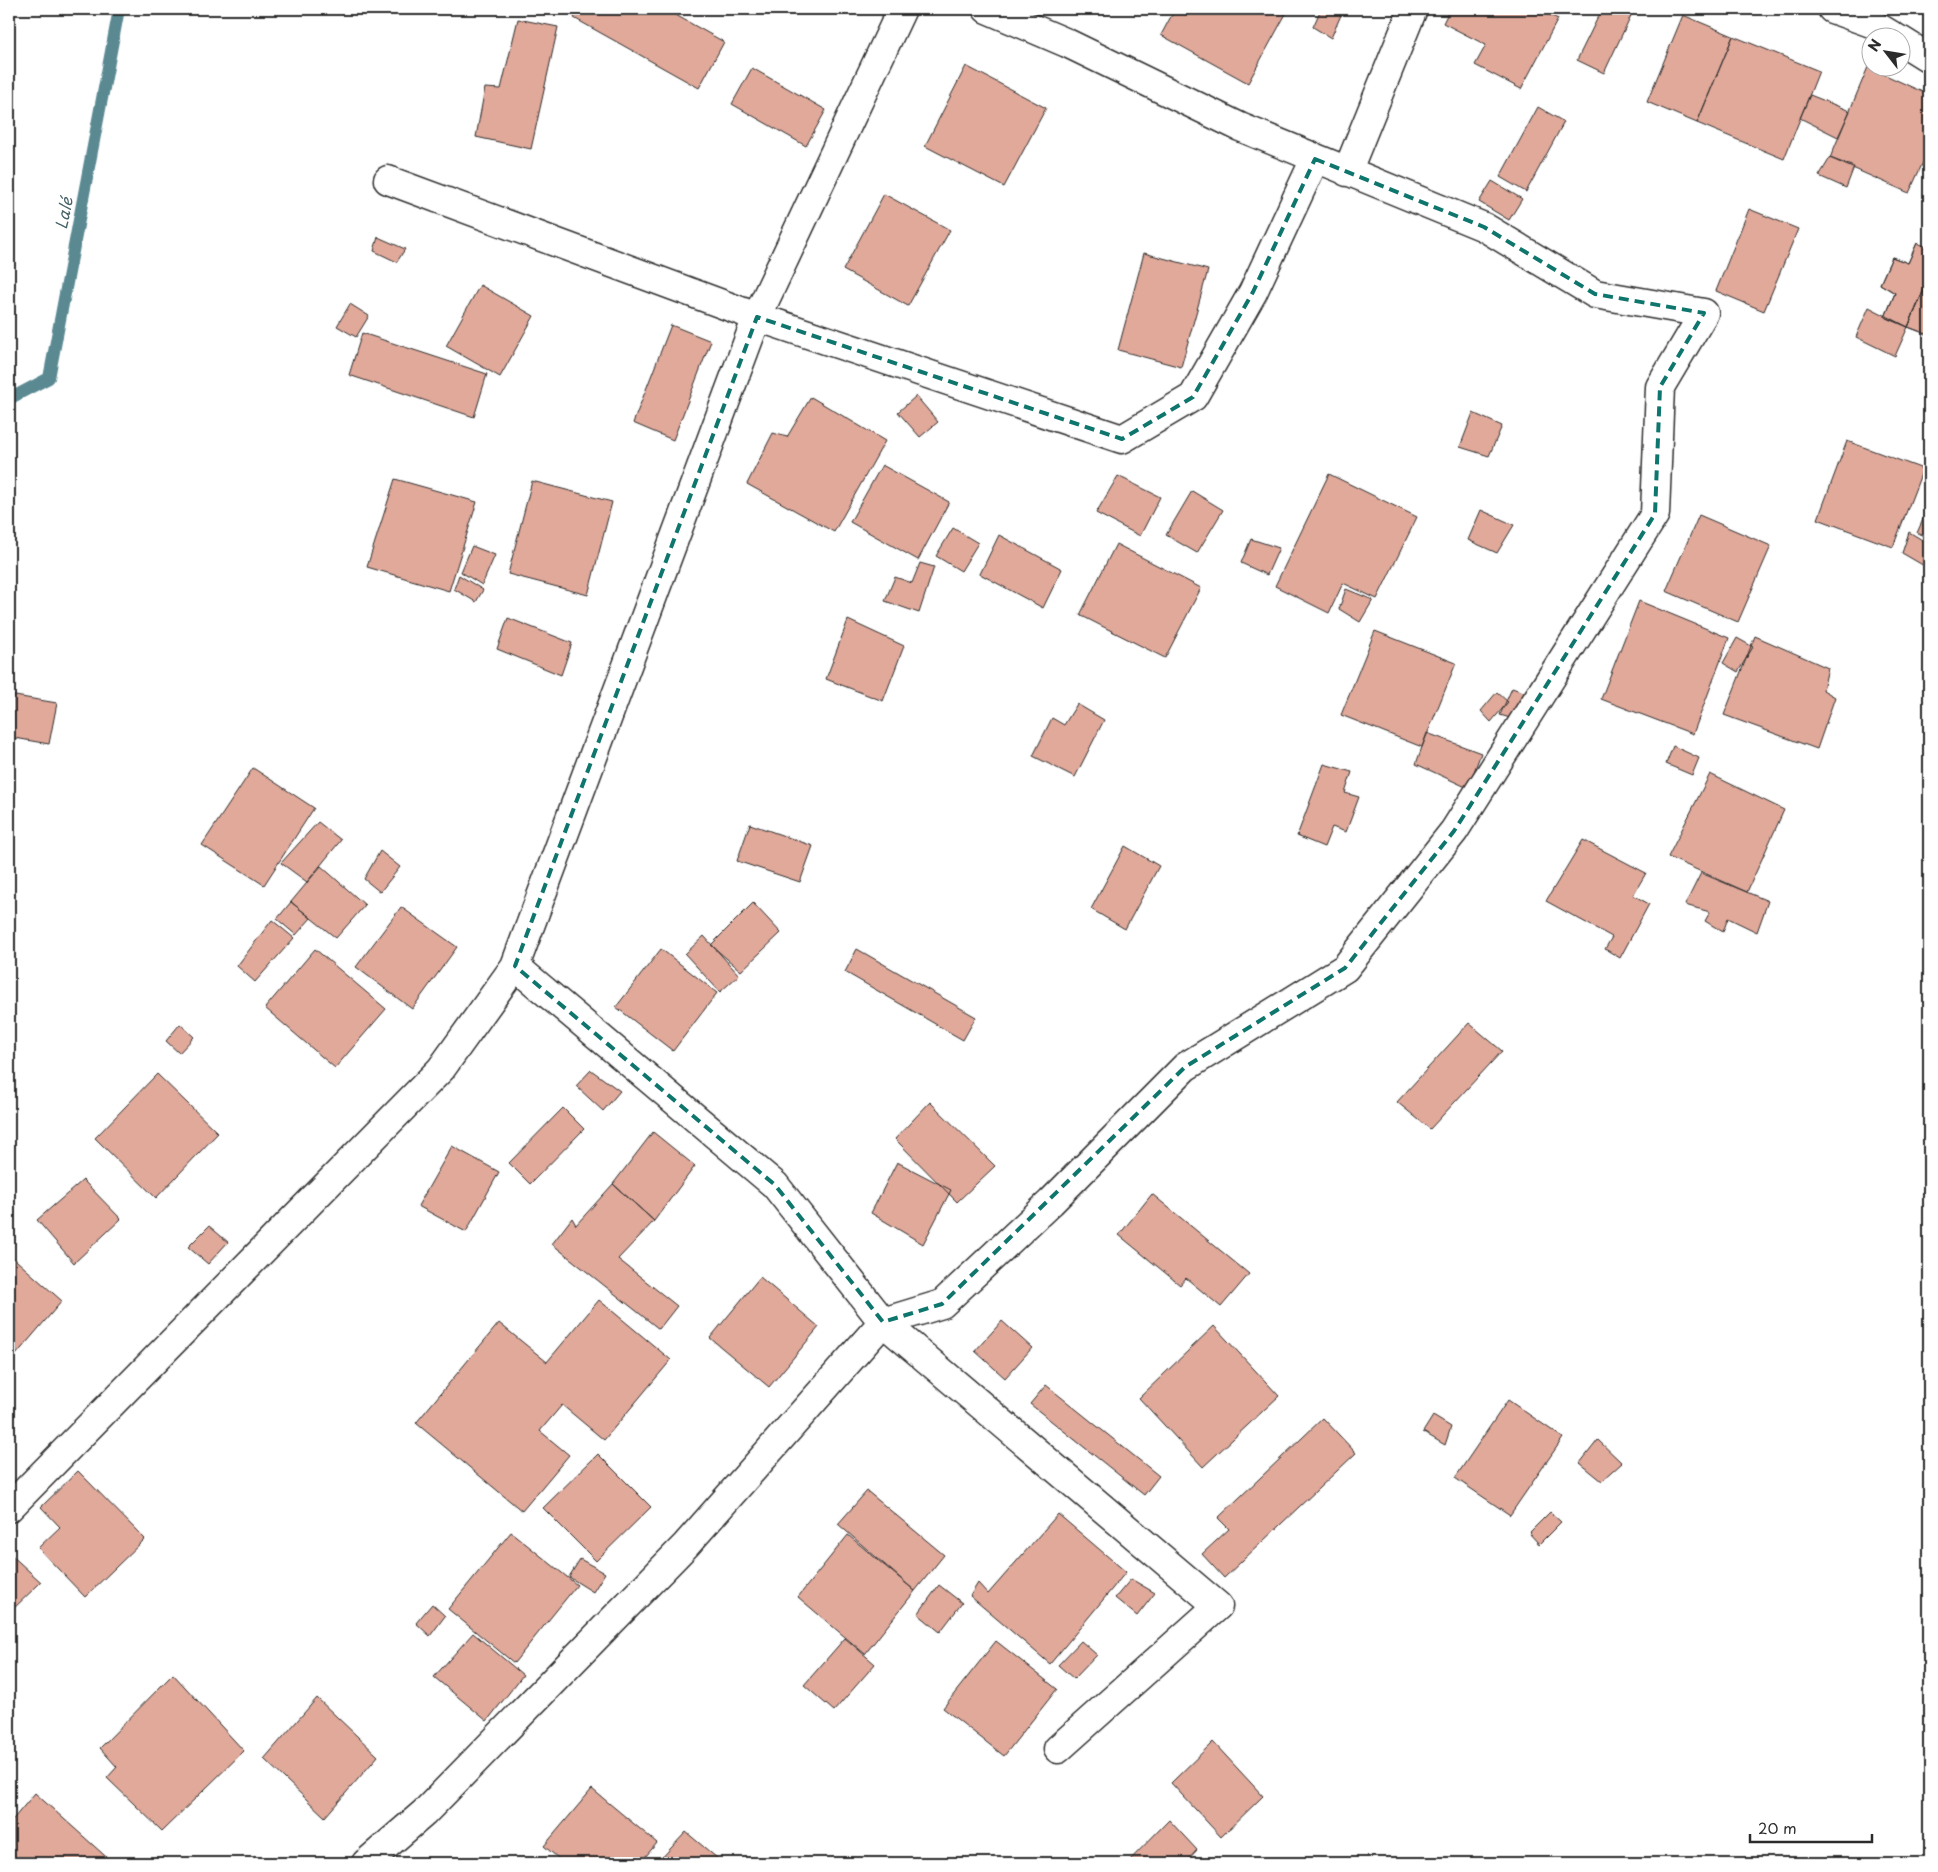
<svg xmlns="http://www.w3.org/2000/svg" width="1938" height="1872" viewBox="0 0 1938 1872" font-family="'Playpen Sans',sans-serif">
  <rect width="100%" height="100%" fill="#fff"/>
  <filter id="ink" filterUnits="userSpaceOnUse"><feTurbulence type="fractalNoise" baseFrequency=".02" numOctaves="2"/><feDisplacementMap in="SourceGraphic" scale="10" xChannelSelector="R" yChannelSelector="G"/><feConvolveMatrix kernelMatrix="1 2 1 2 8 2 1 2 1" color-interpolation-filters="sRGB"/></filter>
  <g filter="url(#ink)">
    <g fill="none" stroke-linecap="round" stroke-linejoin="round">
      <!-- stream -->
      <path stroke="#5a8992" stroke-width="12" d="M9,399L49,378L119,9"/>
    </g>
    <!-- building -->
    <path fill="#e1a99a" stroke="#2b2b2b" d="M579,9H665L724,42L699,88L574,18Z
      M1175,9H1285L1288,10L1248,83L1161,35Z
      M1321,9H1331L1341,15L1331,38L1313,27Z
      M1450,9H1538L1558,19L1521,89L1475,65L1486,45L1443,23Z
      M1602,9H1634L1604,73L1577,60Z
      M1683,15L1733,36L1697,123L1647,102Z
      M518,19L558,27L531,149L476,137L485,88L501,89Z
      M1733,36L1819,71L1784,159L1697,123Z
      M966,66L1046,108L1004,187L925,146Z
      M1868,67L1929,95V149L1909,193L1830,158Z
      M752,68L826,110L806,146L732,104Z
      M1810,95L1850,111L1838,137L1800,118Z
      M1538,107L1564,122L1526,192L1500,177Z
      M1830,158L1854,167L1846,188L1819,176Z
      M1492,181L1522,199L1509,220L1479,202Z
      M884,194L950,230L908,306L843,270Z
      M1749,209L1798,229L1764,311L1716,291Z
      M378,237L405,249L397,262L374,251Z
      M1917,243L1929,248V278L1908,327L1885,317L1895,293L1880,284L1892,257L1908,263Z
      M1917,243L1929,248V278L1908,327L1885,317L1895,293L1880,284L1892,257L1908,263Z
      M1144,253L1208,270L1181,367L1118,350Z
      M1929,278V335L1908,327Z
      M1929,278V335L1908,327Z
      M480,285L534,316L500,377L446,346Z
      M350,304L369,316L356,337L337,326Z
      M1869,307L1908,327L1895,356L1856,337Z
      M671,325L711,341L673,440L633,423Z
      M362,333L487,374L474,417L349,375Z
      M916,396L938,422L920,437L898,412Z
      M811,397L885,441L834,532L747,484L773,433L787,437Z
      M1473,413L1502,426L1489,456L1460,447Z
      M1847,441L1923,469L1893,547L1818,519Z
      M882,465L949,502L918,560L850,522Z
      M1329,474L1417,517L1377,599L1343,583L1329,613L1275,586Z
      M1118,476L1160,497L1140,536L1096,513Z
      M395,479L477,502L449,591L367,567Z
      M532,481L612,502L588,595L508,574Z
      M1192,491L1223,510L1197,553L1166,535Z
      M1929,506V538L1917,533Z
      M1481,510L1514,525L1497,553L1468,540Z
      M1699,515L1771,546L1738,622L1666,591Z
      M953,528L978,543L961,571L936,556Z
      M1909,532L1929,544V562L1926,567L1902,553Z
      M999,535L1062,569L1043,608L980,574Z
      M1251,539L1279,548L1267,575L1241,563Z
      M1116,544L1201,588L1165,658L1080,615Z
      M472,546L495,555L482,585L461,572Z
      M920,563L934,567L919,613L885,601L895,577L912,583Z
      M459,575L483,590L476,602L454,589Z
      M1346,589L1373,600L1360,622L1339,609Z
      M1639,601L1729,638L1693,734L1601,699Z
      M508,618L572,643L561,675L497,649Z
      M848,620L904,646L883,701L826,679Z
      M1375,631L1456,663L1422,747L1341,715Z
      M1755,636L1828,668L1823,690L1835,697L1817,749L1724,715Z
      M1737,638L1753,647L1738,672L1723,663Z
      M1512,688L1529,694L1517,720L1500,715Z
      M1497,692L1508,702L1491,722L1481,711Z
      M9,695L57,703L49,744L9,737Z
      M1077,704L1104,720L1075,777L1033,756L1052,718L1064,725Z
      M1427,733L1481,753L1468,788L1416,764Z
      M1673,746L1699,758L1692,775L1666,764Z
      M1324,764L1352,772L1345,793L1359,797L1346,832L1332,827L1324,847L1297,836Z
      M253,768L314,808L264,885L202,845Z
      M1710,774L1784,810L1747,892L1668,857Z
      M318,822L341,840L307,882L281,863Z
      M750,824L813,846L800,882L737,861Z
      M1583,840L1646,873L1633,895L1649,904L1620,958L1605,949L1612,937L1546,901Z
      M1125,846L1159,866L1125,929L1091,909Z
      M380,851L400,867L380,892L364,879Z
      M321,866L365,905L336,938L291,902Z
      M1701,873L1768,901L1757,932L1728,918L1723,932L1705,921L1710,912L1685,905Z
      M291,902L311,918L296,935L277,919Z
      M753,903L781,933L741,971L711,945Z
      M401,907L457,947L412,1009L356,967Z
      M272,920L294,938L255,982L237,966Z
      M704,936L739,975L720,992L685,954Z
      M315,949L386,1009L335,1068L265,1008Z
      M661,949L717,993L673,1051L616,1007Z
      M857,949L976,1017L963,1040L845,972Z
      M1469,1023L1502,1051L1430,1129L1397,1102Z
      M180,1024L194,1037L179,1053L166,1041Z
      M591,1070L620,1091L603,1111L576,1086Z
      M157,1074L218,1133L156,1198L95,1138Z
      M930,1102L995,1166L957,1202L895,1139Z
      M563,1108L584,1129L530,1184L509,1163Z
      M653,1132L695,1166L654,1221L613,1184Z
      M452,1146L499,1172L466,1232L418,1206Z
      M897,1162L951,1190L923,1244L871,1213Z
      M83,1180L121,1219L74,1263L37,1220Z
      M613,1184L654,1221L618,1259L677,1306L659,1329L552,1244L572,1218L576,1225Z
      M1152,1194L1249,1274L1221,1307L1186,1278L1180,1285L1119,1235Z
      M209,1226L228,1242L208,1264L188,1247Z
      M9,1254L62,1301L9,1363Z
      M760,1277L819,1327L769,1387L710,1338Z
      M599,1300L671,1360L604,1440L562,1405L540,1431L569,1455L522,1511L416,1423L499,1323L547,1362Z
      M1002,1321L1032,1348L1005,1378L975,1351Z
      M1214,1326L1279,1396L1203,1467L1139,1398Z
      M1046,1385L1159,1476L1144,1495L1030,1404Z
      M1508,1400L1563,1438L1510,1515L1455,1478Z
      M1433,1416L1451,1427L1445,1445L1423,1432Z
      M1323,1418L1356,1453L1224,1578L1202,1554L1229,1529L1218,1518Z
      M1598,1440L1622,1463L1602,1481L1580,1463Z
      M598,1454L651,1507L596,1561L543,1508Z
      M78,1471L145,1539L85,1597L38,1548L60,1527L41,1507Z
      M867,1491L944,1555L915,1591L838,1524Z
      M1550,1512L1561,1522L1539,1544L1529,1533Z
      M1058,1514L1126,1572L1050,1664L970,1596L978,1583L988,1594Z
      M511,1532L577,1585L514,1663L448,1609Z
      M848,1535L915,1591L865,1654L798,1597Z
      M9,1553L41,1582L11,1611L9,1608Z
      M580,1559L605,1573L593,1592L569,1577Z
      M1131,1579L1155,1593L1137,1616L1115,1598Z
      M939,1585L962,1603L940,1632L918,1614Z
      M432,1604L445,1616L430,1636L416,1623Z
      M473,1633L523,1675L487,1721L434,1677Z
      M845,1638L875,1664L834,1711L804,1685Z
      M996,1641L1057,1689L1004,1756L943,1708Z
      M1081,1641L1097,1655L1074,1679L1058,1665Z
      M173,1674L244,1751L162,1831L107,1778L117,1767L100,1748Z
      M317,1698L378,1756L325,1817L264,1759Z
      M1213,1742L1263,1796L1221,1837L1171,1783Z
      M592,1789L657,1843L640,1863H564L544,1846Z
      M35,1793L113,1863H16L9,1857V1824Z
      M1169,1820L1197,1850L1185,1863H1127Z
      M686,1832L723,1863H657Z"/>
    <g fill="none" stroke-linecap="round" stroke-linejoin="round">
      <!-- street casing -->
      <g stroke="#2b2b2b" stroke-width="31">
        <path id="street" d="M1832,9L1871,23L1896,38
          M1900,40L1929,58
          M1347,172L1413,9
          M388,180L757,317L1122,439L1193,397L1253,292L1315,159
          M515,966L775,1185L883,1322L1218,1606L1058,1749
          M9,1508L441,1069L515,966L757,317L902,9
          M366,1863L424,1813L686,1545L883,1322L942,1304L1051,1202L1185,1067L1345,968L1454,831L1655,514L1660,387L1704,313L1595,294L1484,227L1240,127L1067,43L987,9"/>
      </g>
      <!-- street -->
      <use href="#street" stroke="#fff" stroke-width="28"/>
    </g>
  </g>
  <!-- marked area -->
  <path fill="none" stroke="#0f766e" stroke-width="4" stroke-dasharray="10 6" stroke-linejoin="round" d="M1315,159L1484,227L1595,294L1704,313L1660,387L1655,514L1454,831L1345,968L1185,1067L942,1304L883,1322L775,1185L515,966L757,317L1122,439L1193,397L1253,292Z"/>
  <g text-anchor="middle" stroke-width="4.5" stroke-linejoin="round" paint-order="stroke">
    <!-- water labels -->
    <g font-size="16" font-style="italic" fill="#466267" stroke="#fff">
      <text transform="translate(64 213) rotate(-79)" y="6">Lalé</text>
    </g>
  </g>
  <!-- margin -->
  <rect width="1938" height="1872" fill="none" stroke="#fff" stroke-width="30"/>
  <rect x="15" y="15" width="1908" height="1842" fill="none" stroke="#2b2b2b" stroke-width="2" filter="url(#ink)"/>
  <!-- north arrow -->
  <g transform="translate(1886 52) rotate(301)"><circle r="24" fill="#ffffff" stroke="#aaaaaa"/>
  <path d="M0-4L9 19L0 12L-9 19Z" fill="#2b2b2b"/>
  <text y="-8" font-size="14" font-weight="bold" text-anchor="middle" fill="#2b2b2b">N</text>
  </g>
  <!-- scale -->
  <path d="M1750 1834v8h122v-8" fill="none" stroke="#2b2b2b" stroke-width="2.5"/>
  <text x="1758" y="1834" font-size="15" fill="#2b2b2b" stroke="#ffffff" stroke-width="4" paint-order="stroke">20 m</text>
</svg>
